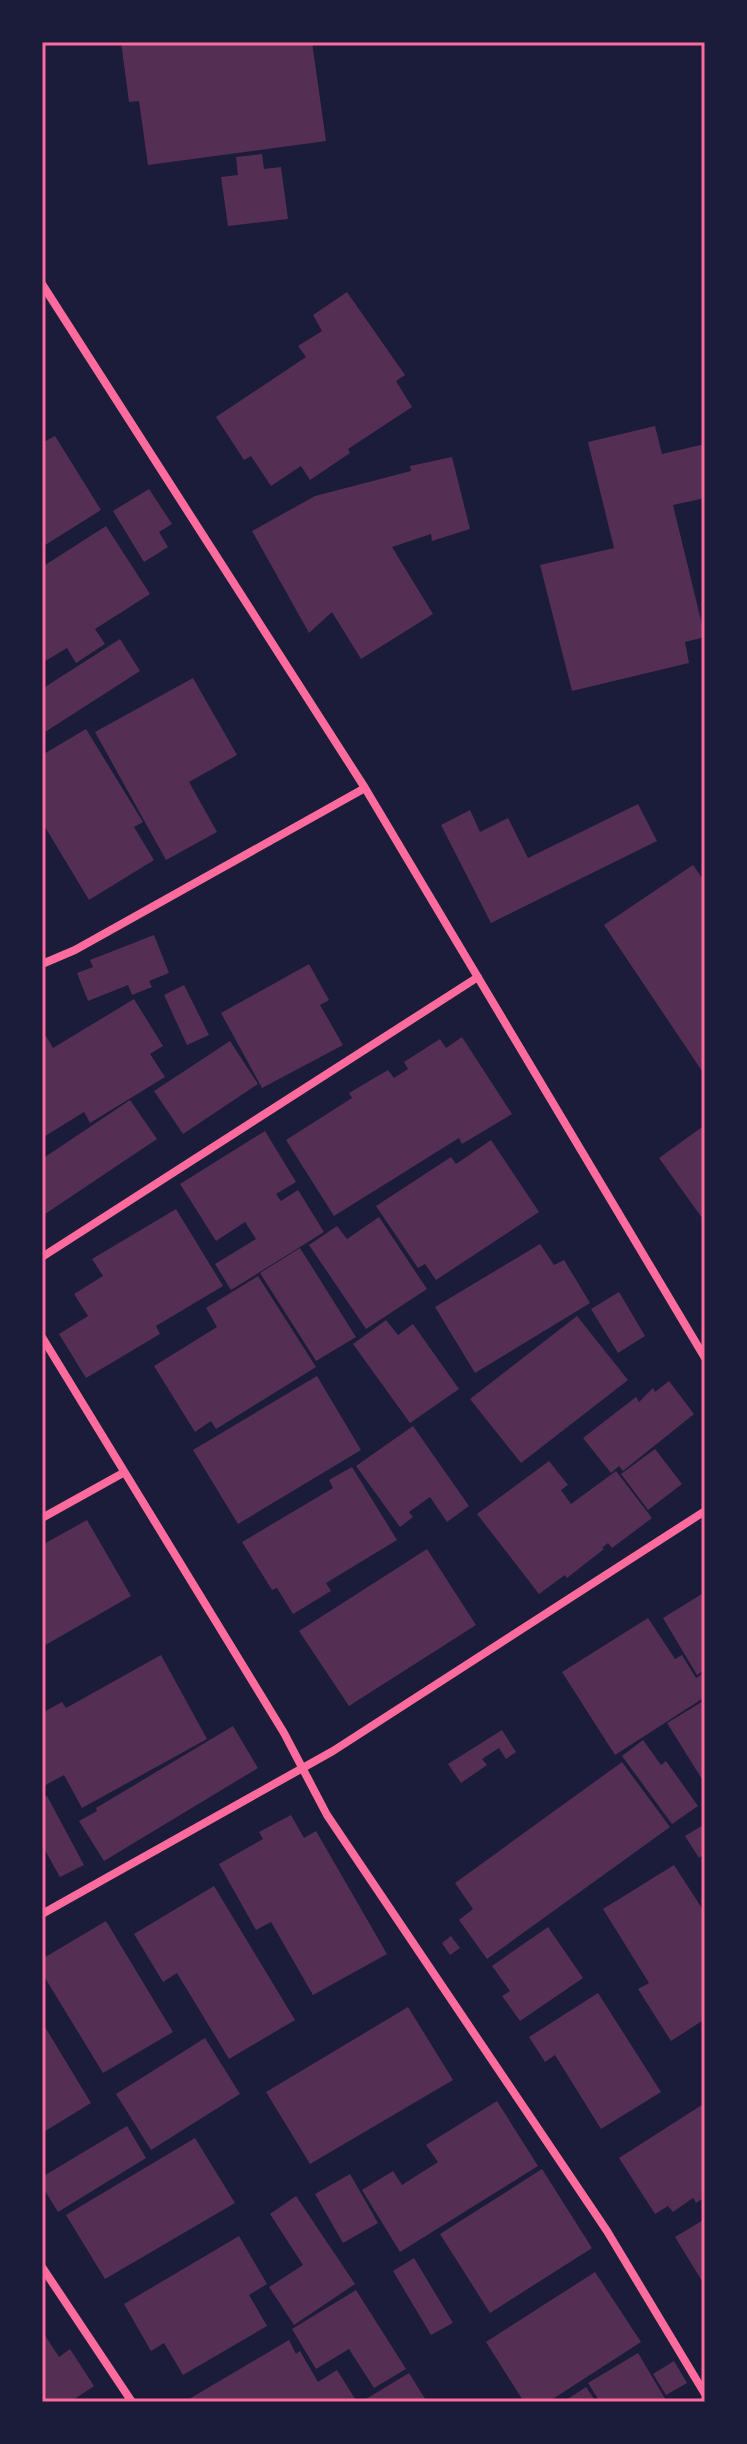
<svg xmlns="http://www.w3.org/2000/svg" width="747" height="2444" viewBox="0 0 747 2444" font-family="'IBM Plex Sans',sans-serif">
  <rect width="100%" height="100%" fill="#1b1b3a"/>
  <!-- building -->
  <path fill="#542f53" d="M121,42H312L326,141L148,165L139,101L129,102Z
    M262,154L264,169L281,167L288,219L228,226L221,177L238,175L236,157Z
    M347,292L405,375L396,381L412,407L348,449L350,453L310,480L301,466L271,486L251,456L244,460L216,417L306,357L298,346L322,331L313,315Z
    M655,426L662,454L705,444V498L673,505L705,637L685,642L689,663L572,691L540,565L614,548L588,442Z
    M55,436L101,510L42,547V443Z
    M452,457L470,529L432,541L431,534L392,547L433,614L361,659L332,612L309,633L252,531L315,496L411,471L410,466Z
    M149,489L172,524L159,532L168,547L144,562L113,511Z
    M106,526L150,594L95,629L105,644L76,663L67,648L42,663V567Z
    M120,639L140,671L42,734V689Z
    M193,678L237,755L189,782L217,832L166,860L95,732Z
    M86,729L143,822L134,827L154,860L89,900L42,822V755Z
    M638,804L657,841L491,923L441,825L470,810L480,832L508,818L528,858Z
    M693,865L705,882V1069L702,1071L604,925Z
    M154,935L169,973L149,981L152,987L132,995L128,985L88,1001L77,973L93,967L90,960Z
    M309,964L329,1000L320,1005L343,1045L262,1088L221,1013Z
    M184,985L209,1035L187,1045L164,995Z
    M134,999L163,1046L150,1054L165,1077L90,1123L84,1112L42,1138V1039L46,1036L53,1048Z
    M462,1037L512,1114L462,1144L459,1138L334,1216L286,1140L352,1098L349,1093L388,1070L394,1078L408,1069L404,1062L440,1039L446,1048Z
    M230,1041L258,1084L183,1134L154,1091Z
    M130,1100L157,1139L42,1216V1159Z
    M705,1125V1222L659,1158Z
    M265,1131L296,1182L276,1194L281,1201L298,1190L324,1232L231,1290L215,1264L256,1239L245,1222L216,1241L180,1184Z
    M491,1140L539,1212L436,1280L425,1264L418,1268L376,1206L451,1157L456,1164Z
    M176,1209L223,1286L156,1326L160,1334L86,1378L59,1334L88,1316L74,1294L103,1276L92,1259Z
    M379,1217L427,1289L366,1329L309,1245L337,1226L347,1239Z
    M540,1244L554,1265L564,1260L590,1303L475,1373L435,1307Z
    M300,1248L356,1337L316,1361L260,1273Z
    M258,1276L316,1367L216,1429L211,1421L195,1432L154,1366L217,1327L206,1308Z
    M619,1292L645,1336L618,1353L591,1309Z
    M577,1316L628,1380L521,1463L470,1399Z
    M386,1320L398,1335L413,1324L459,1389L410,1423L353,1344Z
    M317,1376L361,1450L238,1524L193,1450Z
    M669,1381L694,1414L623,1471L619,1466L611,1473L583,1438L636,1397L639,1402L653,1388L655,1392Z
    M413,1426L469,1506L447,1522L430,1497L409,1512L413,1517L400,1527L356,1466Z
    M655,1449L682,1484L648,1510L621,1474Z
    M549,1461L568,1485L561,1490L571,1504L616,1471L652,1518L612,1548L608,1543L602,1548L604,1549L567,1578L565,1575L539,1594L477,1514Z
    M352,1467L397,1540L326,1583L331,1591L293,1614L277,1588L272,1590L242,1542L333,1488L329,1480Z
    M87,1520L131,1596L42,1647V1545Z
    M427,1549L476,1625L349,1706L299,1631Z
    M705,1592V1670L697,1675L663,1618Z
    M648,1618L675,1659L682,1655L696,1678L705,1672V1697L615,1755L562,1672Z
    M161,1655L207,1739L82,1808L64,1775L42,1787V1713L62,1702L66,1708Z
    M705,1700V1784L667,1723Z
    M233,1726L258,1768L104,1861L79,1821L97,1811L96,1808Z
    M502,1730L516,1752L506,1759L499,1748L482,1759L487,1765L461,1783L448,1764Z
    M643,1740L661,1765L666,1761L698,1806L672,1824L622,1756Z
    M622,1762L670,1827L487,1959L459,1920L473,1909L455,1883Z
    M47,1796L84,1865L60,1877L42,1845V1798Z
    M291,1815L304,1838L316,1831L387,1954L313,1995L271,1922L256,1930L219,1864L263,1839L259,1832Z
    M705,1824V1854L699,1858L685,1836Z
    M674,1865L705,1913V2019L671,2041L638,1989L649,1983L603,1909Z
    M214,1886L295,2020L229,2059L177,1973L163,1982L134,1934Z
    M106,1921L173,2032L103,2073L42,1973V1959Z
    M548,1927L583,1978L520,2021L502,1996L510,1991L492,1966Z
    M451,1936L460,1948L450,1955L442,1943Z
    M598,1993L661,2092L601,2129L555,2055L545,2062L529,2037Z
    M408,2007L453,2080L310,2164L266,2092Z
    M42,2022L91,2103L42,2133Z
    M205,2038L240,2094L151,2150L116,2094Z
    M497,2101L538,2166L400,2252L362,2190L393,2171L402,2185L438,2162L426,2145Z
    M705,2103V2197L696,2203L693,2198L673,2212L668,2206L655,2214L619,2158Z
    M127,2126L146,2158L58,2212L42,2186V2177Z
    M195,2138L235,2203L105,2279L66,2215Z
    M542,2169L592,2248L490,2313L440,2234Z
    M350,2174L378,2223L343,2243L315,2194Z
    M296,2196L355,2284L294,2325L269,2287L303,2265L270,2214Z
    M705,2219V2286L675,2237Z
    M239,2236L267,2284L249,2295L267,2326L183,2375L164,2343L151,2351L124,2304Z
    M414,2258L453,2323L431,2335L393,2271Z
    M595,2272L641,2342L548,2402H524L486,2342Z
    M356,2290L406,2369L374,2388L349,2349L316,2369L292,2329Z
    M42,2331L59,2357L70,2349L94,2386L70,2402H42Z
    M289,2340L296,2354L300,2351L318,2382L337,2370L357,2402H191L189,2399Z
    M638,2353L667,2402H600L588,2383Z
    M674,2361L687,2383L666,2395L653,2374Z
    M409,2373L427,2402H361Z
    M586,2387L596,2402H563Z"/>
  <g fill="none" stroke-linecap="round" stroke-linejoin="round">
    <!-- minor -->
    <path stroke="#ff6b9d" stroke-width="8" d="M42,284L365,788L705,1358
      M42,964L75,950L365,788
      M42,1257L478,977
      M42,1337L284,1733L327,1815L607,2231L705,2394
      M42,1518L123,1473
      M42,1914L333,1751L705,1511
      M42,2267L132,2402"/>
  </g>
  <!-- border -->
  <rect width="747" height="2444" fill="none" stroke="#1b1b3a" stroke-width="88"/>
  <rect x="44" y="44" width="659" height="2356" fill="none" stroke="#ff6b9d" stroke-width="3"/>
</svg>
